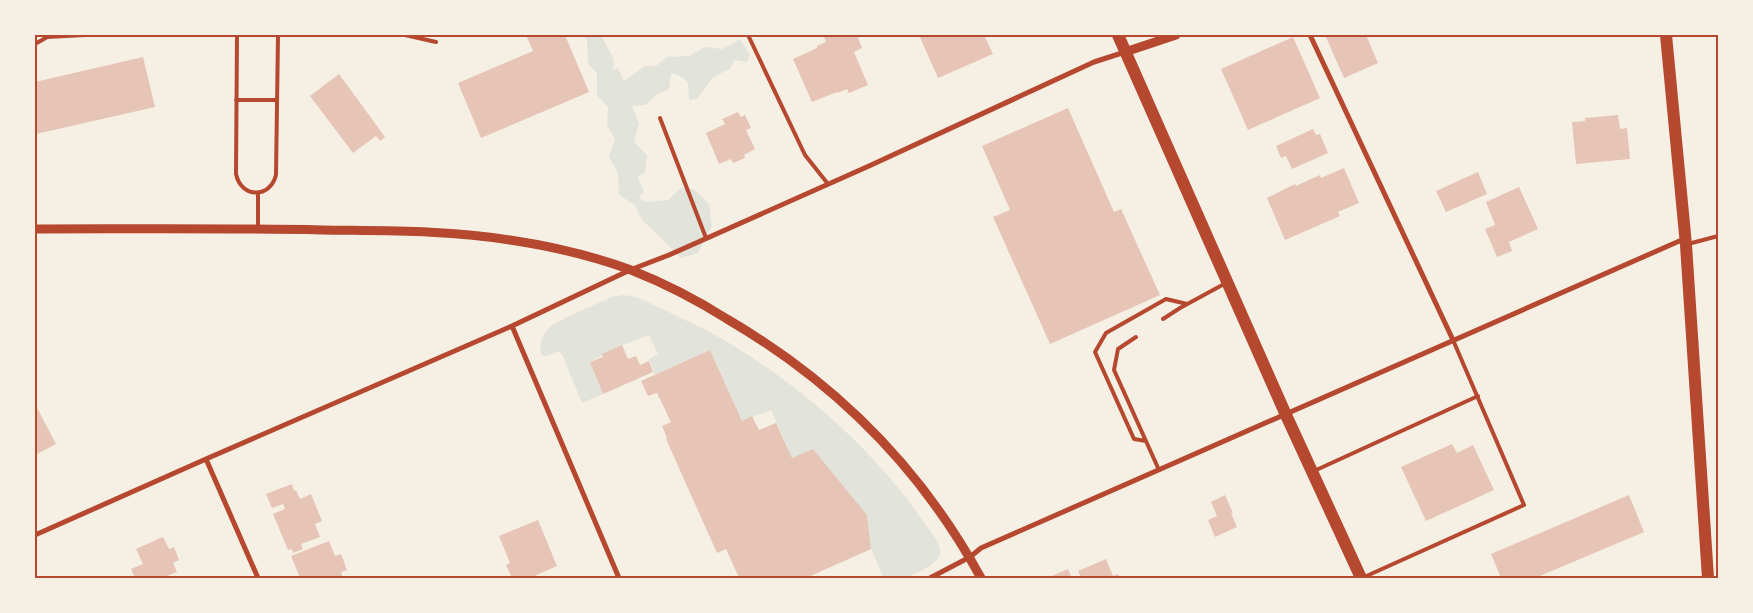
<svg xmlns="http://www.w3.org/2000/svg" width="1753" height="613" viewBox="0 0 1753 613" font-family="Mulish,sans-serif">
  <rect width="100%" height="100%" fill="#f6efe4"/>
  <!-- green -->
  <path fill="#e2e4dc" d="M580,35H601L614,60L613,70L618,68L624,81L645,66H656L667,57L689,56L705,47L722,49L740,39L750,55L747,62L734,60L731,68L713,77L697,99L689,100L688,82L678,75L671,73L669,89L656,95L646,105L632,106L639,124L634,142L647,155L645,173L637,176L644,191L639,198L646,202L668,200L681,188L694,189L709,204L712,226L698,253L681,258L642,220L635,205L619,195L618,174L609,157L615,139L607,125L608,107L597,95V73L588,64L587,40Z
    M622,295L631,296L641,299C679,317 716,333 751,357C818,401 880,458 925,524C931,532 942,544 940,554C938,564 915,575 906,577C900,579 891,578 884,578L871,549L867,515L792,458L771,410L742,421L710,350L655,375L649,359L658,354L649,335L622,345L590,362L603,394L582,403L562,354L558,351L547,356L541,355C540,345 541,337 548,329C556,320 599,303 612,297Z"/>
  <!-- building -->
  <path fill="#e6c5b7" d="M526,35H565L589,92L481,138L458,83L533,51Z
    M823,35H857L862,48L854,52L868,85L849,93L847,89L837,93V92L812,102L793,59L817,48V46L826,42Z
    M919,35H984L993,54L938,78Z
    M1325,35H1366L1378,63L1344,78Z
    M1293,37L1320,98L1248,130L1221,69Z
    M143,57L155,107L36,134L35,82Z
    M339,74L385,137L380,141L376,136L353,153L310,96Z
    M1068,108L1114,212L1121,209L1160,295L1050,344L993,217L1010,210L982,146Z
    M738,112L741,117L745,115L751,128L746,130L755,149L744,155L745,158L733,163L731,159L719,164L706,133L725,124L722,119Z
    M1618,115L1620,129L1627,128L1630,159L1576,164L1572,122L1585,121V118Z
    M1313,129L1316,135L1320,134L1328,153L1292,169L1286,156L1281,158L1276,146Z
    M1344,168L1359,203L1338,212L1340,216L1285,240L1267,198L1295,184L1296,186L1320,175L1321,178Z
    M1478,172L1487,194L1446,212L1436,191Z
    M1519,187L1538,229L1509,242L1512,251L1497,257L1485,229L1495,225L1486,202Z
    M622,345L628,359L636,356L640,365L649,361L653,372L603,394L590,362L603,357L602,354Z
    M710,350L742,421L752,416L759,430L776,423L792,458L813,449L867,515L871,549L806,578H739L726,549L717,553L666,439L667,438L662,426L671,422L657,393L648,396L641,381Z
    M35,404L56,444L35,455Z
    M1452,444L1457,453L1473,445L1494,490L1426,521L1401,467Z
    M292,484L294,491L296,490L300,499L311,494L322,521L315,524L320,537L301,544L303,549L293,553L292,549L288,550L273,514L285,509L283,504L272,508L266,494Z
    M1225,495L1233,513H1231L1237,527L1215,537L1208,520L1217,516L1211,502Z
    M1629,495L1644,532L1535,578H1501L1491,554Z
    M538,520L557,566L530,578H512L506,565L510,563L499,536Z
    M163,537L169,549L174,547L179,560L173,563L177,572L162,578H135L131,569L143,564L136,549Z
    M329,541L335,556L341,554L347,570L341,572L343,578H300L291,556Z
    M1106,559L1113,576L1118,574L1120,578H1081L1078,571Z
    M1068,569L1072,578H1047Z"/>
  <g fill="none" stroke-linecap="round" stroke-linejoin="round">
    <!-- service -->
    <path stroke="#b5482f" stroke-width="4" d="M237,35L236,174C241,198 270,199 276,175L278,35
      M405,35L436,42
      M748,35L805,155L828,184
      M47,37L85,35
      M35,44L49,36
      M236,100H277
      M660,118L706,238
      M258,193V228
      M1688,244L1718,236
      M1163,319L1180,308L1226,283
      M1136,337L1118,349L1114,370L1159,470
      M1146,441L1134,439L1095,352L1106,333L1166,299L1187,304
      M1314,471L1478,396
      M1362,578L1524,505L1453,340
      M1717,578H1718"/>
    <!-- minor -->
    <path stroke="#b5482f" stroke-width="5" d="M1310,35L1453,340
      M512,326L619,578
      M206,459L258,578
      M35,535L206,459L512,326L630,270L669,255L869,166L1094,62L1125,52
      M930,578L970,557L981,548L1684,239"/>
    <!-- tertiary -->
    <path stroke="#b5482f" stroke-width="9" d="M1125,52L1176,35
      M35,229C131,229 226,228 322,230C385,231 447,230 510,240C550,246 593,256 631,270C664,283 697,300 727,319C835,382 921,468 981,578"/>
    <!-- primary -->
    <path stroke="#b5482f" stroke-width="12" d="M1118,35L1286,415L1361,578
      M1666,35L1686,245L1708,578"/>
  </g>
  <!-- border -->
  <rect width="1753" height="613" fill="none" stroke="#f6efe4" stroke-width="72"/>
  <rect x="36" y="36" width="1681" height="541" fill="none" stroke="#b5482f" stroke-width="2"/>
</svg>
